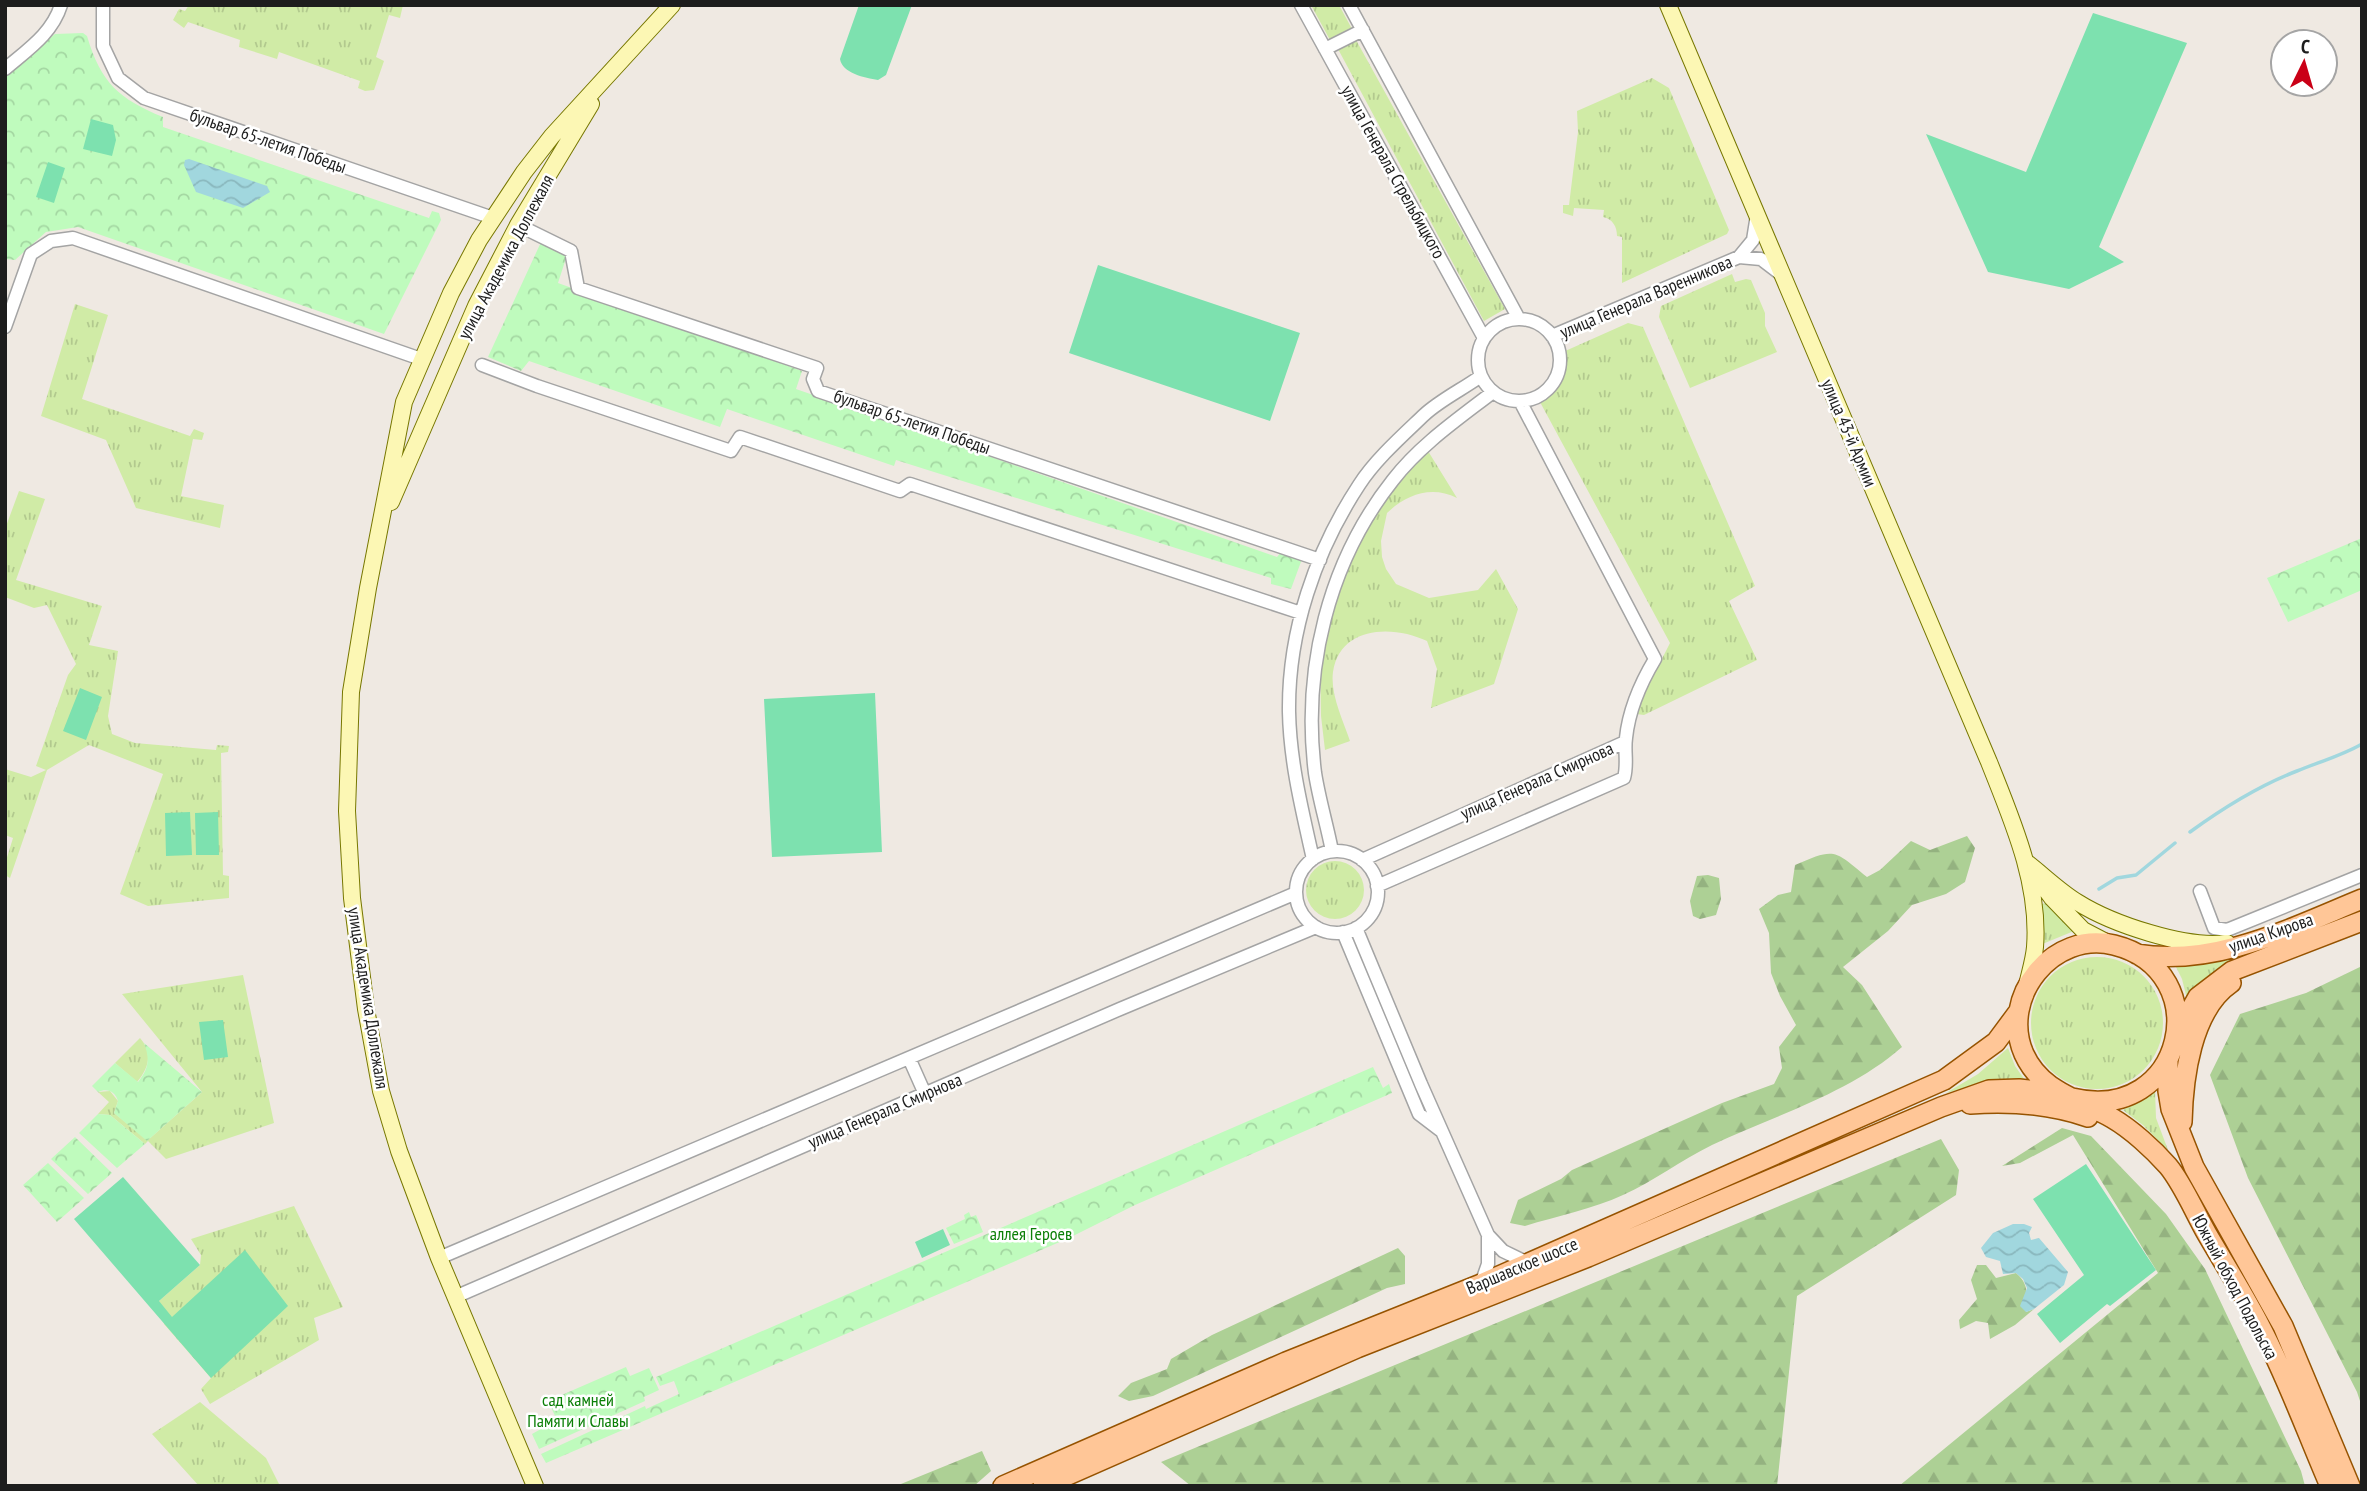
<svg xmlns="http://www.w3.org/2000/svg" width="2367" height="1491" viewBox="0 0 2367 1491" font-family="'PT Sans Narrow',sans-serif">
  <defs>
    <pattern id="grass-tufts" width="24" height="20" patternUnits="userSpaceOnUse" patternTransform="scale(1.75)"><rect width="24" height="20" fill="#d0eba6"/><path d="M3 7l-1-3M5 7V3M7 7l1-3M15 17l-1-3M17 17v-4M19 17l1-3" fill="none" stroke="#b2c98e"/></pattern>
    <pattern id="forest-firs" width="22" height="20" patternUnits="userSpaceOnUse" patternTransform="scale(1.75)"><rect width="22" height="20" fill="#add095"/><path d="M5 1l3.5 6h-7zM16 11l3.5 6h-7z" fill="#94b280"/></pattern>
    <pattern id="park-crowns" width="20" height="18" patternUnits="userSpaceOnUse" patternTransform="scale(1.75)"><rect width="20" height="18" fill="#bffbbd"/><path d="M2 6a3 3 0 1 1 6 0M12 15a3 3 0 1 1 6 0" fill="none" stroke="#a4d7a2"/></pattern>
    <pattern id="water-waves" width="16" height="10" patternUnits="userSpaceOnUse" patternTransform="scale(1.75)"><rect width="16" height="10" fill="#a1d7de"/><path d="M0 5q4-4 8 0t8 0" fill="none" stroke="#8ab8be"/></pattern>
  </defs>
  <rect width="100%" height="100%" fill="#efe9e2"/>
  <!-- grass -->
  <path fill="url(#grass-tufts)" d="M189,5H403L400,18L389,15L376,57L384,61L374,90L365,91L358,88L360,81L279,52L277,59L239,47L240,40L188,22L184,28L173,20L179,9L185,11Z
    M1311,5H1339L1352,29L1330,40Z
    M1356,40L1505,309L1484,321L1338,49Z
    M1652,78L1669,88L1729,230L1727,234L1622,283V237L1617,236C1617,227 1613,219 1603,217L1604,210L1574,208L1573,216L1563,213V205H1569L1578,132L1577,111Z
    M1732,274L1735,282L1746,279L1751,280L1765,313V326L1777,352L1690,388L1659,317L1661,306Z
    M75,304L108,315L82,399L190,436L194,429L204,433L202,440L193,439L181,496L224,505L220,528L136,508L106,440L41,416Z
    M1628,323L1643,327L1755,586L1729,601L1757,660L1644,715L1636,714V710L1670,643L1540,402C1557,386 1566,376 1563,352Z
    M1428,451L1457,498C1431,485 1406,495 1387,513L1381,541L1382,557L1386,569L1396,584L1429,598L1478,590L1496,569L1518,609L1494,684L1431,708L1437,669L1427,641C1394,625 1340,625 1333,672C1330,694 1343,720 1350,741L1325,750L1321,716L1320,657L1340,584L1367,526L1390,491Z
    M19,491L45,499L16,580L102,606L89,645L118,651L108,716L112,734L135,743L216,750L217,745L229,746L228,752L221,753L223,875L229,876V898L148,906L120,894L163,774L89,745L47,770L10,878L5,875V864L13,838L5,835V769L31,777L46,770L36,766L68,675L76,664L47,605L34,608L5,597V529Z
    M1306 890a29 29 0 1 1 58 0a29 29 0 1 1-58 0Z
    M2045,903L2074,931L2040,945L2039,905Z
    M2237,956L2212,973L2187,999L2182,979L2172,959Z
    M2031 1023a66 66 0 1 1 132 0a66 66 0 1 1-132 0Z
    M243,975L274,1123L166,1159L148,1141L145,1144L110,1115L98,1114L109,1102L98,1092L110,1091L118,1101L114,1113L148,1140L202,1092L122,994Z
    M140,1038C153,1053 149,1068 137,1082L115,1063Z
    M2008,1048L2015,1066L2027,1083L1979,1084L1946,1093L1978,1074Z
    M2155,1089L2156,1118L2168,1150L2143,1125L2123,1110Z
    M294,1206L343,1307L314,1318L319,1340L210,1404L201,1389L211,1378L164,1324L159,1301L200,1265L201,1255L191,1239Z
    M200,1402L266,1458L280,1486H199L152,1434Z"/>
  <!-- forest -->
  <path fill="url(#forest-firs)" d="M1967,836L1975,848L1965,882L1946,894L1912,905L1888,931L1843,967L1862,985L1902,1047C1850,1093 1774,1116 1712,1145C1681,1160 1654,1181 1623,1195C1593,1209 1557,1216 1525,1226L1510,1223L1518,1200L1561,1179L1572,1170L1722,1103L1774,1084L1782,1068L1779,1047L1796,1025L1780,996L1771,973L1769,933L1759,909L1778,895L1791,892L1795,865C1836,847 1834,850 1867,877L1880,870L1911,841L1930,850Z
    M1708,875L1719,878L1721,899L1716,915L1700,919L1693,916L1690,901L1697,876Z
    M2362,966V1407L2357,1392L2248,1178L2210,1075L2240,1014L2306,993Z
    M2062,1128L2091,1136L2166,1214L2205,1269L2301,1471L2305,1486H1899L2158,1273L2073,1135L2020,1163L2002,1166Z
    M1941,1139L1959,1170L1956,1195L1797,1296L1777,1486H1191L1161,1462Z
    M1398,1248L1405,1256V1284L1387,1288L1153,1396L1129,1401L1118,1396L1131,1383L1167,1369L1171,1359L1212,1335Z
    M1977,1265H1986L1996,1278L2016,1273C2031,1286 2025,1295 2026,1312L2034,1309L2015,1325L1990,1339L1988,1323L1976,1321L1960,1329L1959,1320L1977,1299L1971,1280Z
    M982,1451L991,1471L974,1486H896Z"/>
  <!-- park -->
  <path fill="url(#park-crowns)" d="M83,33L87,36C101,83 119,99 163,117V127L429,218L432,211L439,213L441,220L384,334L78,227L46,232L15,260L5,259V75L55,34Z
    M542,240L569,249L558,283L802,371L796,389L1277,557L1281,552L1302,559L1291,589L1271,584V578L896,460L894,466L727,409L720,427L529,361L521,371L488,357Z
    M2362,538V590L2288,622L2267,578Z
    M144,1043L202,1092L147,1141L114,1113L118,1101C115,1091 107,1088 98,1092L92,1086L115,1063L138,1082C149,1068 150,1059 144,1043Z
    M1373,1067L1383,1088L1389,1084L1392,1093L1135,1205L1069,1238L546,1463L541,1454L645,1406L646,1409L679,1394L674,1381L660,1386L656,1377Z
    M98,1114L110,1115L145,1144L117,1168L79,1133Z
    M75,1137L112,1173L88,1194L51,1159Z
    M48,1163L84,1198L57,1222L23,1185Z
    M969,1212L971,1217L976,1215L983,1232L954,1244L946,1228L965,1219L964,1215Z
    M626,1367L630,1376L649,1368L659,1390L644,1397L645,1401L539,1449L532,1434L557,1420L548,1401Z"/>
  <!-- pitch -->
  <path fill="#7de1af" d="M859,5H912L886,75L878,80C865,78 842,73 840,59Z
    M2093,13L2187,43L2099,247L2124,262L2069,289L1988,272L1926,134L2026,172Z
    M91,119L113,125L116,140L112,156L83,149Z
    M48,162L65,168L54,203L36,197Z
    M1098,265L1300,333L1270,421L1069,353Z
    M80,688L102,697L86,740L63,731Z
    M875,693L882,852L772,857L764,699Z
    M190,812L192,855L166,856L165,813Z
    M218,812L219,855H196L195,813Z
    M223,1020L228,1057L204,1060L199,1022Z
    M2086,1164L2156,1270L2110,1306L2107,1304L2060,1343L2037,1314L2084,1275L2033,1199Z
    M123,1177L200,1265L159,1301L172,1317L245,1250L288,1306L211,1378L74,1219Z
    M943,1229L950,1245L922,1258L915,1242Z"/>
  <!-- water -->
  <path fill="url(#water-waves)" d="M189,159L267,186L270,192L243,208L196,192L184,165L185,160Z
    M2013,1224H2024L2032,1227L2029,1233L2031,1240L2039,1238L2068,1272L2064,1285L2034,1309L2026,1312L2020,1306L2027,1288L2023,1279L2016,1273L2003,1274L2000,1261L1986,1257L1981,1248L1993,1233Z"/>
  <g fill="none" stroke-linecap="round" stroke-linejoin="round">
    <!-- stream -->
    <path stroke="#a1d7de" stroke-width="3.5" d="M2190,832C2223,808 2258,786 2297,771C2319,762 2341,756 2362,744
      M2099,889L2117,878L2136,875L2175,843"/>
    <!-- minor casing -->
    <g stroke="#a4a4a4" stroke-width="15">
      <path id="minor" d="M103,5V46L118,78L144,98L493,218
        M1301,5L1484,338
        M1349,5L1519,319
        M1325,49L1363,30
        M5,69C27,50 52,34 61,5
        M518,225L571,251L578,288L817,368L813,379L818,391L1320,560
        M1739,257L1753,240L1757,215
        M1478 360a41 41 0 1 1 82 0a41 41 0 1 1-82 0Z
        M5,327L31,254L51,241L73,238L421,359
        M1552,336L1739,257L1761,259L1782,275
        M482,365L537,386L731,451L740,437L900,491L910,484L1301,613
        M1332,851C1327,825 1319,799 1315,773C1302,670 1328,562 1393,480C1420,445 1458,419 1493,392
        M1296 892a41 41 0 1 1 82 0a41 41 0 1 1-82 0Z
        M1313,859C1302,810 1290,762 1289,712C1288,632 1315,552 1359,485C1375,460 1402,436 1424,415C1440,400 1463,389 1481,376
        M1362,860L1625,742
        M1377,886L1624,778C1628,764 1624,752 1626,738C1629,709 1640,684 1655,659L1520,401
        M2200,891L2214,928L2227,930L2362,875
        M1356,928L1421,1084L1488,1235L1503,1251L1528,1263
        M1343,932L1419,1114L1440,1130
        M909,1058L925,1094
        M439,1258L1296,893
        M1481,1284L1488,1264V1235
        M455,1297L1120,1009L1316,927"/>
    </g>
    <!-- secondary casing -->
    <g stroke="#777701" stroke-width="18">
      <path id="secondary" d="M1668,5L1989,762C2012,820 2040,883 2035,947C2034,959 2030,972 2027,985
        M391,502L476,306L518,225L591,104
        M2026,862C2043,875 2059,891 2077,902C2112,924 2186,949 2227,943
        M2038,879L2052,898L2083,930L2108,943
        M535,1486L439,1258L399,1151L381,1091L366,1009L352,898L347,811L351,692L368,588L404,402L451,293L479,240L524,172L552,136L672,5"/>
    </g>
    <!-- primary casing -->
    <g stroke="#965300" stroke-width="22">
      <path id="primary" d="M2137,954C2215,967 2291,928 2362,899
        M2177,1034L2198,997L2232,971L2362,921
        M2168,1061V1091L2171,1109L2194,1167L2283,1326L2350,1486
        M2072,1098C2185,1125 2218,971 2114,945C2053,930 1999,997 2024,1054C2041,1092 2079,1099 2112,1118C2131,1129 2153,1149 2168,1166C2183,1184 2195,1213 2207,1234C2225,1265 2244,1295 2260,1326C2287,1377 2307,1433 2330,1486
        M1970,1104C2010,1101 2050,1104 2088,1117
        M2182,1122C2183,1079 2191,1010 2231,983
        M1003,1486L1286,1362L1481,1284L1944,1080L1996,1042L2019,1011
        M1043,1486L1357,1348L1588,1257L1941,1107L1989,1090L2019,1089L2059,1093"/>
    </g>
    <!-- minor -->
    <use href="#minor" stroke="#fff" stroke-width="12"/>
    <!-- secondary -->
    <use href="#secondary" stroke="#fcf7b4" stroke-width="16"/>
    <!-- primary -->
    <use href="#primary" stroke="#ffc697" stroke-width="19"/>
  </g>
  <g text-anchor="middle" stroke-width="5" stroke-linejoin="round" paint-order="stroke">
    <!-- street labels -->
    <g font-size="18" fill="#1d1d1d" stroke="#fff">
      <text transform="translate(268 141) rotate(19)" y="6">бульвар 65-летия Победы</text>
      <text transform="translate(1393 172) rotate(61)" y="6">улица Генерала Стрельбицкого</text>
      <text transform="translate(506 257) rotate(-62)" y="6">улица Академика Доллежаля</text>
      <text transform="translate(1646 297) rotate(-23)" y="6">улица Генерала Варенникова</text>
      <text transform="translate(912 422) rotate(19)" y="6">бульвар 65-летия Победы</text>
      <text transform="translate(1849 433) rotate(67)" y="6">улица 43-й Армии</text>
      <text transform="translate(1537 781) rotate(-24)" y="6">улица Генерала Смирнова</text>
      <text transform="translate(2271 933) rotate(-19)" y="6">улица Кирова</text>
      <text transform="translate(368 998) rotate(81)" y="6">улица Академика Доллежаля</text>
      <text transform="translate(885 1111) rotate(-23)" y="6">улица Генерала Смирнова</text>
      <text transform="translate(1522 1266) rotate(-23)" y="6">Варшавское шоссе</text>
      <text transform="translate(2235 1287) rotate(62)" y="6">Южный обход Подольска</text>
    </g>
    <!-- park labels -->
    <g font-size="18" fill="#0b7f07" stroke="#fff">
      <text x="1031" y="1240">аллея Героев</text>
      <text x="578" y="1406">сад камней<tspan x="578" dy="21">Памяти и Славы</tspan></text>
    </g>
  </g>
  <!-- border -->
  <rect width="2367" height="1491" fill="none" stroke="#1d1d1d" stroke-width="14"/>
  <!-- north arrow -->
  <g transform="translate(2304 63) rotate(5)"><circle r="33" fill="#ffffff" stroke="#a5a5a5" stroke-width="2"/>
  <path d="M0-5L12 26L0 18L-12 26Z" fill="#ca0017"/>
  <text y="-10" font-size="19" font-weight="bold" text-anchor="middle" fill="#1d1d1d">С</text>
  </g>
</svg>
